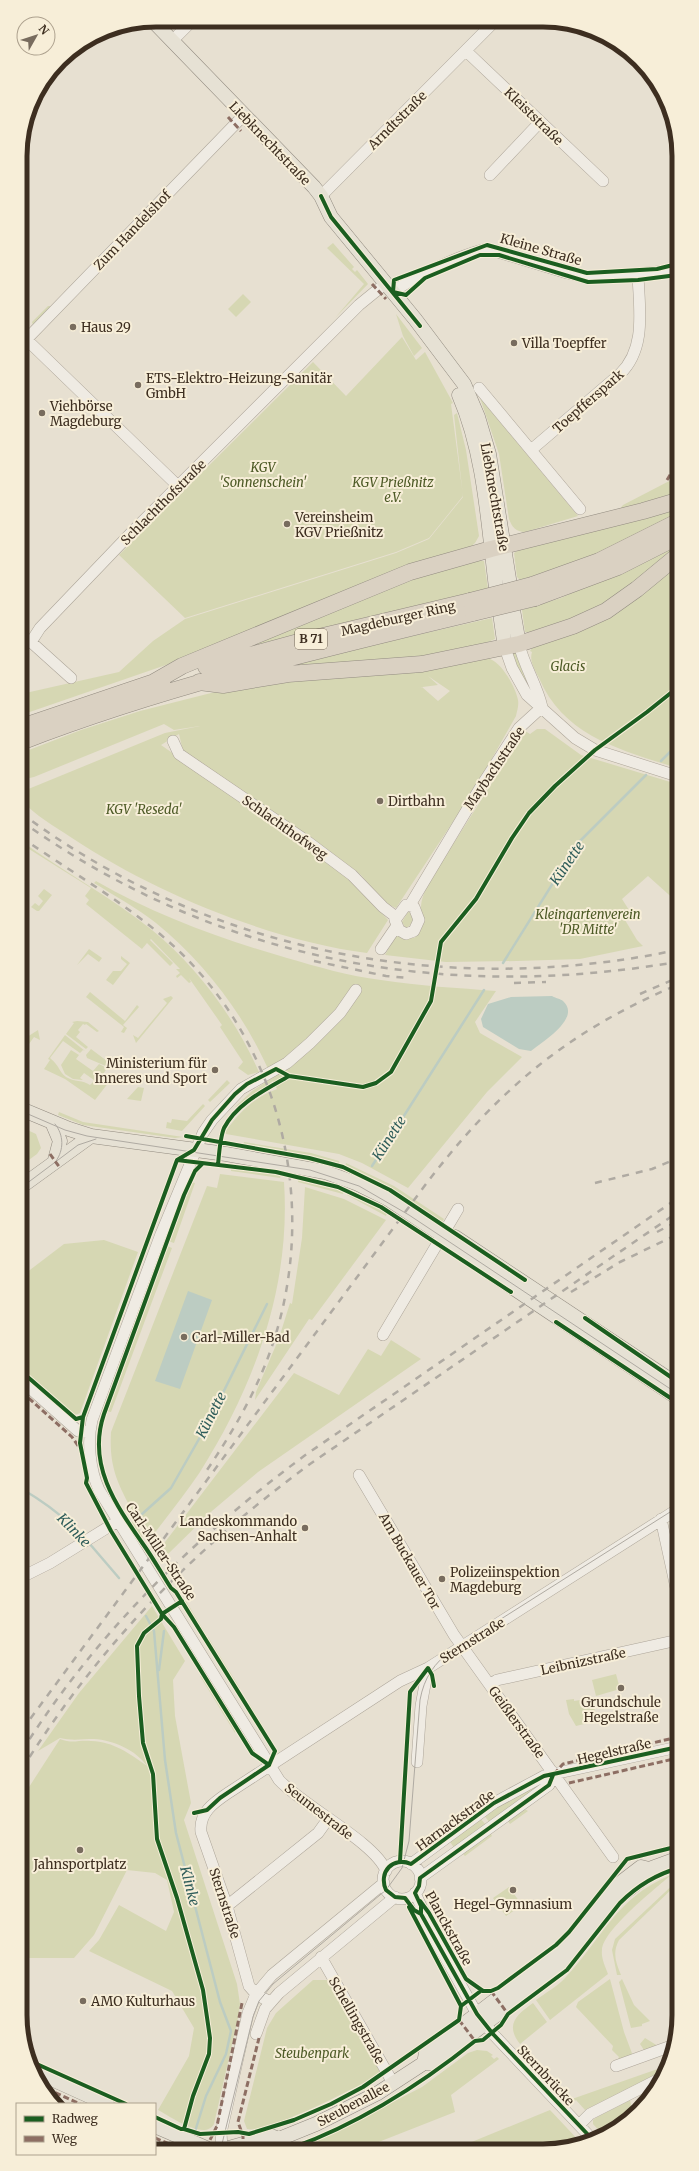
<svg xmlns="http://www.w3.org/2000/svg" width="699" height="2171" viewBox="0 0 699 2171" font-family="Merriweather,serif">
  <rect width="100%" height="100%" fill="#e7e0d1"/>
  <!-- green -->
  <path fill="#d6d7b3" fill-rule="evenodd" d="M333,243L354,267L352,269L355,272L357,270L368,284L335,318L364,284L327,248Z
    M243,294L251,302L236,317L228,309Z
    M48,306H52L33,325L32,322Z
    M396,314L422,348L414,356L403,336Z
    M402,337L416,360L425,352L453,403L451,404L463,496L429,538L396,552L185,618L119,555L313,362L346,396Z
    M480,398L578,516L525,532C516,532 512,527 509,519L499,454Z
    M457,413L466,450L479,536L475,543L466,551L221,646L21,715V694L119,672L153,641L185,619L396,553L429,539L463,497L454,415Z
    M677,477V495L616,514L623,505Z
    M677,507V514L596,555L530,577L520,580L517,577L514,553L519,550L518,547Z
    M677,543V549L604,606L528,635L527,632H525L522,610L561,598Z
    M480,557L481,561H484L488,589L241,649L398,583Z
    M677,566V768C622,750 564,737 539,678C535,670 529,661 532,652L530,651L532,648Z
    M492,618L495,639L488,642L489,645L432,657L272,668Z
    M513,651L516,652L523,673L535,697L522,679L512,654Z
    M491,656L490,659C502,663 516,688 518,700C519,706 517,711 516,716L474,790L396,908L385,903L361,875L306,834L183,751L179,734L161,745L328,862L353,882L388,920L367,953C269,940 155,893 72,838C54,826 36,816 21,800V792L165,733L200,726L174,730L164,724L34,777L21,780V753L81,730L140,711L215,692L307,677L384,675L420,671ZM428,676L450,691L438,701L422,687L415,688L438,685Z
    M537,729H545L581,755L677,784V902L648,876L622,899L629,910L622,915L637,940L643,946L580,959L517,961L446,962L385,955L396,936L414,938C426,928 420,919 421,906C422,896 426,888 431,879L525,731L530,734Z
    M21,841C64,872 111,897 152,930C198,968 235,1018 259,1072L248,1075L238,1068L243,1062L220,1027L222,1025L189,978L191,982L189,983L181,975L177,978L176,976L180,973L176,969H180L151,939L148,942L150,940L173,963L170,966L147,943L142,949L86,904L89,900L85,896L91,888L21,844Z
    M96,881C155,915 221,939 287,958C318,967 349,976 381,980C419,986 458,988 496,991L475,1022L480,1033L522,1057L487,1092L408,1188L362,1163L339,1154L226,1134L225,1132C240,1112 253,1098 277,1089L273,1081C267,1085 239,1107 235,1107L252,1091L272,1078C247,1018 206,964 156,923C137,908 115,896 94,883Z
    M44,889L52,895L39,911H37L31,907L35,903L39,906L43,901L38,896Z
    M408,912L412,913L413,922L408,927H405L402,922Z
    M89,949L102,958L99,962L88,954L77,965Z
    M121,956L130,963L113,985L106,980L113,971H121L127,964L121,959Z
    M90,992L125,1021L137,1005L139,1007L123,1025L127,1028L124,1033L121,1032L124,1027L86,997Z
    M171,996L173,998L136,1043L133,1035L138,1038L167,1003L163,999Z
    M77,1021L88,1022L99,1031L97,1032L86,1024L85,1025L83,1024L78,1030L80,1032L76,1037L88,1047L86,1049L66,1034L74,1023L72,1022Z
    M38,1030L40,1040L34,1037L24,1051L21,1049L26,1042L21,1038V1032L27,1037Z
    M65,1035L85,1051L83,1050L80,1053L63,1041L50,1058C60,1066 59,1072 66,1077C74,1082 83,1080 90,1085L93,1082L105,1079L109,1082L95,1100L65,1079L44,1069L50,1060L48,1059Z
    M91,1049L111,1064L108,1067L87,1058L86,1055Z
    M71,1050L79,1055L76,1059L93,1071L99,1064L107,1068L102,1076L104,1078L94,1080L84,1073L80,1078L83,1080L73,1079L65,1074L61,1065Z
    M227,1080L230,1083L210,1102L208,1100Z
    M138,1087L144,1088L141,1101L127,1099Z
    M203,1104L205,1106L182,1131L166,1128L167,1122L171,1123L172,1119L187,1121Z
    M59,1112L83,1122L183,1137L175,1138L83,1125L58,1115Z
    M21,1127L36,1134L41,1148L37,1154L22,1165Z
    M244,1142L311,1153L339,1161L340,1166L309,1157L243,1146Z
    M346,1163L394,1186L444,1219L442,1222L391,1188L345,1166Z
    M231,1168L281,1175L280,1178L231,1171Z
    M220,1174L284,1182C291,1286 255,1385 200,1472C184,1496 165,1519 147,1543L142,1526L144,1524L136,1510L133,1512C117,1483 109,1466 111,1432L207,1186L217,1188Z
    M299,1178L344,1191L343,1194L298,1182Z
    M191,1182L195,1183L174,1243L168,1241Z
    M305,1187L344,1199L386,1220L312,1320L309,1319L255,1400L256,1392L279,1338L290,1303L292,1304L302,1238Z
    M348,1193L387,1213L386,1216L347,1195Z
    M104,1240L138,1252L80,1413L75,1415L22,1369V1276L64,1244Z
    M167,1246L172,1248L111,1412L106,1411Z
    M391,1340L421,1359L258,1472L212,1511L168,1554L162,1546L294,1373L339,1395L368,1349L381,1356Z
    M135,1520L143,1537L140,1538L130,1523Z
    M186,1601L207,1636L206,1637L184,1602Z
    M152,1606L185,1661L173,1680L175,1716L191,1803L184,1820L237,1984L240,2004L238,2018L214,2124C205,2141 171,2117 158,2110L189,2056L194,2028L172,1991L89,1951L99,1940L119,1905L166,1931L174,1912L167,1880L155,1873L127,1870L94,1935L74,1958H24L22,1970V1798L60,1739C73,1744 77,1740 91,1741C114,1742 129,1753 147,1766C136,1750 113,1740 94,1739C82,1739 72,1741 60,1738L38,1751L79,1693Z
    M208,1637L240,1688L238,1689L207,1638Z
    M616,1674L620,1689L596,1696L592,1680Z
    M202,1675L236,1730L235,1733L200,1676Z
    M593,1698L596,1718L592,1722L576,1726L569,1714L566,1700L574,1699V1701Z
    M249,1703L271,1739L270,1740L247,1704Z
    M538,1783L541,1787L490,1823L483,1814Z
    M523,1808L528,1811L510,1824L507,1820Z
    M479,1817L486,1825L455,1849L448,1839Z
    M490,1832L492,1836L465,1856L462,1853Z
    M671,1875C655,1889 603,1930 602,1950C601,1958 605,1966 608,1974L550,2020L536,2000C545,1993 557,1987 565,1978C603,1938 615,1898 671,1875Z
    M679,1879V1882L619,1940C612,1953 616,1963 621,1975H617L612,1950L615,1939Z
    M509,1887L522,1905L506,1916L493,1898Z
    M610,1979L624,2032L633,2056L618,2059L619,2057L612,2050L613,2046L576,2007L578,2002Z
    M622,1979L634,2005L650,2021L642,2024V2026L631,2028L619,1982Z
    M313,1980H330L381,2074C360,2085 266,2135 247,2129L244,2121L267,2028L276,2013Z
    M533,2003L547,2022L520,2044C505,2025 516,2015 533,2003Z
    M645,2038L658,2046L644,2050L640,2044Z
    M477,2050L487,2051L493,2055L491,2056L494,2059L497,2057L499,2059L451,2095L455,2112L371,2145L372,2148H299L325,2137L422,2087L468,2053Z
    M669,2065L668,2069L585,2110L576,2100L575,2101L572,2099Z
    M630,2100L633,2115L611,2133L604,2136L593,2124V2120L597,2117Z
    M550,2110L582,2144L569,2148H457Z"/>
  <!-- water -->
  <path fill="#bcccc2" d="M552,996C555,998 561,999 563,1001C582,1018 542,1042 531,1051L519,1049L483,1027L481,1019L488,1004L511,997Z
    M188,1291L212,1300L180,1389L155,1381Z"/>
  <g fill="none" stroke-linecap="round" stroke-linejoin="round">
    <!-- stream -->
    <path stroke="#bcccc2" stroke-width="2.5" d="M661,761L677,745
      M503,963L578,843L646,775
      M372,1166L484,990
      M22,1489C46,1503 66,1518 84,1538
      M141,1515L171,1488L207,1425L267,1304
      M89,1543L119,1578
      M146,1616L154,1631L165,1760L176,1833L220,2002L231,2031L226,2054L206,2096L193,2138
      M159,1670L164,1631"/>
    <!-- minor casing -->
    <g stroke="#ada599" stroke-width="12">
      <path id="minor" d="M172,41L193,20
        M466,51L603,181
        M490,175L540,122
        M321,196L494,22
        M393,292C411,278 467,252 488,249L567,273L590,278L677,270
        M26,339L179,487
        M21,345L244,115
        M479,388L580,509
        M531,450L620,374C647,348 639,308 638,274
        M519,644C524,666 537,685 542,707
        M505,648L512,668L527,695L575,738L595,750L677,776
        M71,678L31,642L40,628L131,533L359,305L386,283
        M173,741L179,754L308,842L352,875L383,907L396,917
        M406,905L414,907L419,920L414,931L406,934L399,930L395,920Z
        M410,905L480,788L519,728L542,707
        M381,949L396,927
        M356,990L340,1013L310,1043L287,1063L241,1089L212,1120L203,1133L161,1234L92,1420C87,1442 90,1470 99,1490L279,1780C303,1806 376,1843 386,1871
        M383,1335L458,1209
        M22,1381L78,1431L90,1433
        M359,1475L454,1635L613,1857
        M661,1519L678,1597
        M22,1577L50,1563L118,1521
        M490,1685L497,1680L678,1640
        M417,1762L421,1706L428,1668
        M383 1880a19 19 0 1 1 38 0a19 19 0 1 1-38 0Z
        M411,1864L494,1803L544,1776L678,1747
        M420,1878L549,1785L553,1775
        M415,1893L421,1906V1914L477,2014L493,2034L593,2140
        M227,1906L318,1833L328,1819
        M321,1957L393,2083
        M270,2002L256,1994L249,1986L227,1906L201,1832C199,1813 213,1803 228,1793L400,1681L428,1668L678,1509
        M256,2034L265,2009L279,1993L395,1897
        M616,2066L674,2045
        M43,2089L48,2078
        M579,2125L590,2114L661,2078
        M222,2148L221,2133L248,2013L256,1994L272,1975L384,1883"/>
    </g>
    <!-- major casing -->
    <g stroke="#928b80" stroke-width="15">
      <path id="major" d="M153,21L314,187L321,196L331,217L415,319L464,384L478,417L489,454L510,585
        M459,395C485,455 488,524 496,588
        M513,610L519,644
        M500,613L505,648
        M21,1109L69,1129L91,1136L226,1154L325,1172L358,1184L388,1199L442,1235L449,1245L678,1398
        M52,1122L60,1141L55,1160
        M22,1186L91,1136
        M442,1235L455,1237L678,1385
        M424,2063L426,2053L561,1950L611,1890L641,1867L649,1869L679,1858
        M34,2071L107,2104
        M155,2126L206,2148
        M229,2148L271,2136L279,2139L316,2124L378,2093L424,2063H433L561,1966L616,1899L646,1876L649,1869
        M272,2148L275,2147L279,2139"/>
    </g>
    <!-- highway casing -->
    <g stroke="#928b80" stroke-width="17">
      <path id="highway" d="M532,585L599,561L677,522
        M535,598L618,567L677,537
        M206,667L302,641L470,601
        M154,682L182,666L410,572L491,549L643,511L677,501
        M199,682L223,685L288,674L422,664L519,644L573,626L606,611L637,589L677,556
        M21,727L163,679
        M21,742C168,685 320,650 473,613"/>
    </g>
    <!-- minor -->
    <use href="#minor" stroke="#efebe3" stroke-width="11"/>
    <!-- major -->
    <use href="#major" stroke="#e6e1d4" stroke-width="14"/>
    <!-- highway -->
    <use href="#highway" stroke="#dad1c2" stroke-width="16"/>
    <!-- tram -->
    <path stroke="#afaaa2" stroke-width="1" d="M21,1111L65,1130L87,1136L310,1170L359,1186L409,1215L678,1394
      M55,1124C64,1135 64,1150 56,1161
      M22,1187L78,1145L96,1139
      M221,2148L253,2017L259,2001L273,1984L386,1890L402,1868L409,1841L420,1700C424,1678 434,1663 452,1650L678,1507"/>
    <!-- rail -->
    <path stroke="#afaaa2" stroke-width="2.5" stroke-dasharray="7 7" stroke-linecap="butt" d="M21,813C210,954 449,998 677,950
      M21,821C218,961 441,1002 677,962
      M21,837C75,875 135,908 182,954C286,1057 319,1214 270,1352C255,1394 232,1433 207,1470
      M314,961L386,976L408,978
      M514,983L546,982
      M640,994L677,978
      M595,1183L652,1169L678,1158
      M657,1232L678,1221
      M571,1292L620,1262L678,1234
      M22,1730L420,1192C494,1093 564,1033 677,985
      M22,1751C96,1633 194,1538 304,1456L678,1198
      M22,1769C100,1644 192,1551 310,1464L678,1212"/>
    <!-- highway-bridge casing -->
    <g stroke="#928b80" stroke-width="17" stroke-linecap="butt">
      <path id="highway-bridge" d="M470,601L532,585
        M473,613L535,598"/>
    </g>
    <!-- highway-bridge -->
    <use href="#highway-bridge" stroke="#dad1c2" stroke-width="16"/>
    <!-- quiet -->
    <path stroke="#8d6e63" stroke-width="3" stroke-dasharray="6 3" stroke-linecap="butt" d="M228,117L241,131
      M372,284L386,299
      M667,480L677,464
      M50,1154L60,1168
      M22,1392L72,1437L79,1447
      M554,1774L563,1764L678,1737
      M569,1783L678,1758
      M491,1991L508,2014L505,2016
      M459,2020L475,2041
      M47,2089L80,2104
      M155,2138L179,2148
      M206,2148L217,2126L242,2003
      M243,2148V2136L238,2122L259,2038"/>
    <!-- cycleway casing -->
    <g stroke="#f7eed8" stroke-width="6">
      <path id="cycleway" d="M321,196L331,217L420,326
        M393,292L394,280L487,245L587,273L657,269L677,264
        M393,292L406,295L425,278L480,255H499L588,282L638,280L677,275
        M186,1136L309,1158L343,1167L390,1190L525,1280
        M177,1160L276,1172L338,1187L381,1207L511,1292
        M202,1164L195,1171L184,1195L104,1414C87,1464 115,1504 143,1544C153,1558 162,1574 171,1588L176,1592L275,1751L269,1765
        M218,1165C219,1154 220,1138 224,1128C237,1103 265,1090 289,1076
        M585,1318L678,1382
        M556,1322L678,1403
        M22,1372L76,1419L83,1417
        M182,1601L162,1614L161,1619L144,1633L137,1646L139,1696L143,1743L153,1774L157,1839L177,1898L203,1990L210,2038L209,2054L193,2096L184,2129
        M269,1765L252,1753L174,1627L162,1614L111,1531L86,1483L87,1478L80,1443L83,1417L177,1160L194,1150L212,1120L235,1094L247,1084L276,1069L289,1076L363,1087L376,1083L391,1072L431,1001L441,942L476,899L512,838L529,813L555,786L595,750L647,712L677,688
        M553,1775L549,1785L420,1878L419,1886L415,1893L421,1906V1914L477,2014L493,2034L593,2140
        M194,1813L207,1810L220,1798L269,1765
        M400,1861L410,1692L428,1668L432,1675L434,1686
        M420,1901L429,1913L466,1979L483,1991H491L498,1988L556,1945L569,1932L627,1859L679,1846
        M409,1907L461,2006
        M421,1914L414,1910L405,1898L395,1897L386,1890C378,1872 393,1856 411,1864L494,1803L544,1776L678,1747
        M30,2061L126,2104
        M155,2117L181,2129H184L200,2134L238,2132L249,2134L294,2120L331,2104L363,2087L459,2020L461,2006L482,1990
        M292,2148C358,2124 420,2085 475,2041L483,2040L501,2025L508,2014L567,1970L620,1903C636,1887 657,1874 679,1868"/>
    </g>
    <!-- cycleway -->
    <use href="#cycleway" stroke="#1b5e20" stroke-width="4"/>
  </g>
  <!-- markers -->
  <g fill="#786c5e" stroke="#f7eed8" stroke-width="1.5">
    <circle cx="73" cy="327" r="4"/>
    <circle cx="514" cy="343" r="4"/>
    <circle cx="138" cy="385" r="4"/>
    <circle cx="42" cy="413" r="4"/>
    <circle cx="287" cy="524" r="4"/>
    <circle cx="380" cy="801" r="4"/>
    <circle cx="215" cy="1070" r="4"/>
    <circle cx="184" cy="1337" r="4"/>
    <circle cx="305" cy="1528" r="4"/>
    <circle cx="442" cy="1579" r="4"/>
    <circle cx="621" cy="1688" r="4"/>
    <circle cx="80" cy="1850" r="4"/>
    <circle cx="513" cy="1890" r="4"/>
    <circle cx="83" cy="2001" r="4"/>
  </g>
  <g text-anchor="middle" stroke-width="4" stroke-linejoin="round" paint-order="stroke">
    <!-- shield labels -->
    <rect fill="#f7eed8" stroke="#756857" stroke-width="1" x="295" y="629" width="32" height="20" rx="3"/>
    <g font-size="12" font-weight="bold" fill="#3d2e20">
      <text x="311" y="643">B 71</text>
    </g>
    <!-- street labels -->
    <g font-size="13" fill="#3d2e20" stroke="#f7eed8">
      <text transform="translate(534 116) rotate(44)" y="5">Kleiststraße</text>
      <text transform="translate(397 120) rotate(-45)" y="5">Arndtstraße</text>
      <text transform="translate(270 143) rotate(46)" y="5">Liebknechtstraße</text>
      <text transform="translate(132 230) rotate(-46)" y="5">Zum Handelshof</text>
      <text transform="translate(541 249) rotate(16)" y="5">Kleine Straße</text>
      <text transform="translate(588 401) rotate(-41)" y="5">Toepfferspark</text>
      <text transform="translate(495 497) rotate(80)" y="5">Liebknechtstraße</text>
      <text transform="translate(163 502) rotate(-45)" y="5">Schlachthofstraße</text>
      <text transform="translate(398 618) rotate(-13)" y="5">Magdeburger Ring</text>
      <text transform="translate(494 768) rotate(-56)" y="5">Maybachstraße</text>
      <text transform="translate(285 827) rotate(35)" y="5">Schlachthofweg</text>
      <text transform="translate(161 1551) rotate(56)" y="5">Carl-Miller-Straße</text>
      <text transform="translate(410 1561) rotate(60)" y="5">Am Buckauer Tor</text>
      <text transform="translate(472 1640) rotate(-32)" y="5">Sternstraße</text>
      <text transform="translate(583 1661) rotate(-12)" y="5">Leibnizstraße</text>
      <text transform="translate(517 1722) rotate(54)" y="5">Geißlerstraße</text>
      <text transform="translate(614 1751) rotate(-13)" y="5">Hegelstraße</text>
      <text transform="translate(319 1811) rotate(38)" y="5">Seumestraße</text>
      <text transform="translate(455 1820) rotate(-36)" y="5">Harnackstraße</text>
      <text transform="translate(225 1903) rotate(72)" y="5">Sternstraße</text>
      <text transform="translate(449 1928) rotate(61)" y="5">Planckstraße</text>
      <text transform="translate(357 2020) rotate(60)" y="5">Schellingstraße</text>
      <text transform="translate(546 2075) rotate(47)" y="5">Sternbrücke</text>
      <text transform="translate(353 2104) rotate(-28)" y="5">Steubenallee</text>
    </g>
    <!-- poi labels -->
    <g font-size="13" fill="#3d2e20" stroke="#f7eed8" text-anchor="start">
      <text x="81" y="332">Haus 29</text>
      <text x="522" y="348">Villa Toepffer</text>
      <text x="146" y="383">ETS-Elektro-Heizung-Sanitär<tspan x="146" dy="15">GmbH</tspan></text>
      <text x="50" y="411">Viehbörse<tspan x="50" dy="15">Magdeburg</tspan></text>
      <text x="295" y="522">Vereinsheim<tspan x="295" dy="15">KGV Prießnitz</tspan></text>
      <text x="388" y="806">Dirtbahn</text>
      <text x="207" y="1068" text-anchor="end">Ministerium für<tspan x="207" dy="15">Inneres und Sport</tspan></text>
      <text x="192" y="1342">Carl-Miller-Bad</text>
      <text x="297" y="1526" text-anchor="end">Landeskommando<tspan x="297" dy="15">Sachsen-Anhalt</tspan></text>
      <text x="450" y="1577">Polizeiinspektion<tspan x="450" dy="15">Magdeburg</tspan></text>
      <text x="621" y="1707" text-anchor="middle">Grundschule<tspan x="621" dy="15">Hegelstraße</tspan></text>
      <text x="80" y="1869" text-anchor="middle">Jahnsportplatz</text>
      <text x="513" y="1909" text-anchor="middle">Hegel-Gymnasium</text>
      <text x="91" y="2006">AMO Kulturhaus</text>
    </g>
    <!-- park labels -->
    <g font-size="13" font-style="italic" fill="#4d5a26" stroke="#f7eed8">
      <text x="263" y="472">KGV<tspan x="263" dy="15">'Sonnenschein'</tspan></text>
      <text x="393" y="487">KGV Prießnitz<tspan x="393" dy="15">e.V.</tspan></text>
      <text x="568" y="671">Glacis</text>
      <text x="144" y="814">KGV 'Reseda'</text>
      <text x="588" y="919">Kleingartenverein<tspan x="588" dy="15">'DR Mitte'</tspan></text>
      <text x="312" y="2058">Steubenpark</text>
    </g>
    <!-- water labels -->
    <g font-size="14" font-style="italic" fill="#2f5d5a" stroke="#f7eed8">
      <text transform="translate(567 863) rotate(-56)" y="5">Künette</text>
      <text transform="translate(389 1138) rotate(-57)" y="5">Künette</text>
      <text transform="translate(211 1415) rotate(-63)" y="5">Künette</text>
      <text transform="translate(74 1530) rotate(46)" y="5">Klinke</text>
      <text transform="translate(190 1886) rotate(75)" y="5">Klinke</text>
    </g>
  </g>
  <!-- crop -->
  <path d="M0 0H699V2171H0ZM156 27H543A129 129 0 0 1 672 156V2015A129 129 0 0 1 543 2144H156A129 129 0 0 1 27 2015V156A129 129 0 0 1 156 27Z" fill="#f7eed8" fill-rule="evenodd"/>
  <path fill="none" stroke="#3d2e20" stroke-width="5" d="M156 27H543A129 129 0 0 1 672 156V2015A129 129 0 0 1 543 2144H156A129 129 0 0 1 27 2015V156A129 129 0 0 1 156 27Z"/>
  <!-- legend -->
  <rect x="16" y="2103" width="140" height="52" fill="#f7eed8" stroke="#ada18e"/>
  <rect x="24" y="2116" width="20" height="6" fill="#1b5e20" stroke="#ada18e"/>
  <text x="52" y="2123" font-size="12" fill="#3d2e20">Radweg</text>
  <rect x="24" y="2136" width="20" height="6" fill="#8d6e63" stroke="#ada18e"/>
  <text x="52" y="2143" font-size="12" fill="#3d2e20">Weg</text>
  <!-- north arrow -->
  <g transform="translate(36 36) rotate(51)"><circle r="19" fill="#f7eed8" stroke="#ada18e"/>
  <path d="M0-3L7 15L0 10L-7 15Z" fill="#786c5e"/>
  <text y="-6" font-size="11" font-weight="bold" text-anchor="middle" fill="#3d2e20">N</text>
  </g>
</svg>
